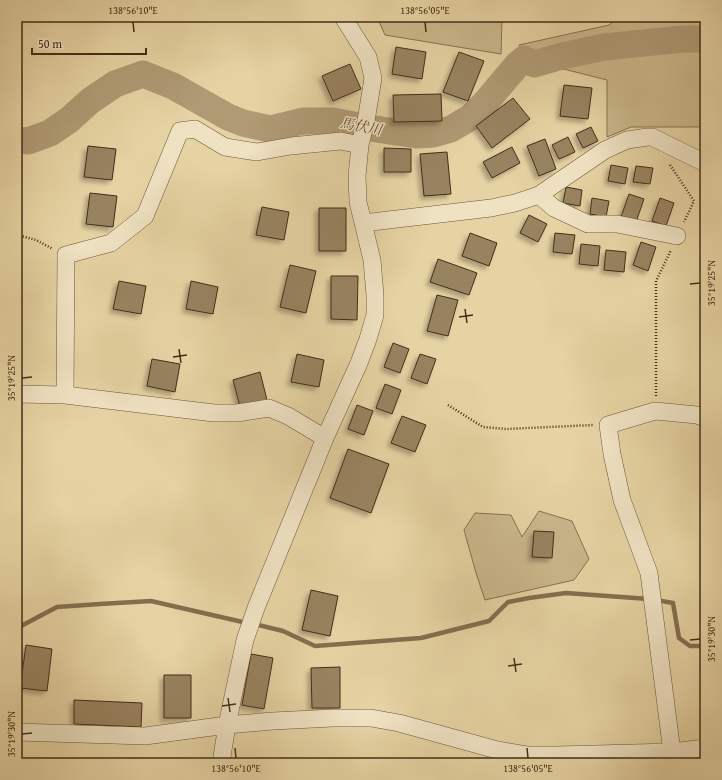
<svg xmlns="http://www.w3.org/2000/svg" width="722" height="780" viewBox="0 0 722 780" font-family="'Gentium Book Plus','Noto Serif JP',serif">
  <defs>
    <filter id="shadow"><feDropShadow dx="-3.5" dy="3.5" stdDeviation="2" flood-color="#0004"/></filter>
  </defs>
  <rect width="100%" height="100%" fill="#e6d3a3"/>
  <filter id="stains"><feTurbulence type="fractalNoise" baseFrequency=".005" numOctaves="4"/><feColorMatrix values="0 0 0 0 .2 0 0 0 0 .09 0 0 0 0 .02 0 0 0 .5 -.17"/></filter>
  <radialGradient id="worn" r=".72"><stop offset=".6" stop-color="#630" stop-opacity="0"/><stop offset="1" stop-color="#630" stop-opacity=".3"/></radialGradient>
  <!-- green -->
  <path fill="#cab78b" stroke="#877252" d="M377,17H502L501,54L385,35Z
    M620,17H705V127H631L607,137V80L524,59L519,45L609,25Z
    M539,511L572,521L589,559L574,580L485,600L476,573L464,530L475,513L511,515L522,537Z"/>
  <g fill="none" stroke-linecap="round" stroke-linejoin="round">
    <!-- stream -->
    <path stroke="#846e4f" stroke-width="4.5" d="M656,600L673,603L679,638L690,646H705
      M254,624L283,631L315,646L421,638L489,621L508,602L529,598L566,593L649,599
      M17,633L21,626L57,607L100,604L151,601L247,623"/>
    <!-- river -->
    <path stroke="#af9a74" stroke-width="27" d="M17,140L28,141L50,133L69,120L90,101L115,84L143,74L173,86L228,117L243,123L270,129L303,121H333L369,128L416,135L433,134L451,129L471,117L485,103L518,64L524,59L534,64L562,56L604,47L683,39H705"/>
  </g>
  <!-- building -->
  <path fill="#988360" stroke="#442c18" filter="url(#shadow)" d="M396,47L426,52L422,79L392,74Z
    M459,52L484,61L468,101L443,92Z
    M350,64L361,89L333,101L322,76Z
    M564,85L592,88L588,119L560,116Z
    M441,94L442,121L394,122L393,95Z
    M513,98L530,119L492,148L476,126Z
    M591,127L598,141L583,148L576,134Z
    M568,137L575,152L559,159L552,145Z
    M545,139L556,169L539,176L527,146Z
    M88,146L116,149L112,180L84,177Z
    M512,147L520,163L492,178L483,162Z
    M384,148L411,149V172H384Z
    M447,152L451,194L424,196L420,154Z
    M611,165L628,168L625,184L608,181Z
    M636,166L653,168L650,184L633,182Z
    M566,187L582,190L580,206L563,203Z
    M90,193L117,196L113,227L86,224Z
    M629,194L644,199L636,222L621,217Z
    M592,198L609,201L606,217L590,214Z
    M660,198L674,203L666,226L652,221Z
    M262,207L289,212L284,240L256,235Z
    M319,208H346V251H319Z
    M529,215L547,224L538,242L520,233Z
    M470,233L497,243L489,266L462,256Z
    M555,233L575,235L572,254L553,252Z
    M641,242L656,247L648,271L633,265Z
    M581,244L600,246L598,266L579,264Z
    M606,250L626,252L624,272L604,270Z
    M438,259L477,273L469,295L430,282Z
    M290,265L316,271L306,313L280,307Z
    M331,276H358L357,320L331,319Z
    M119,281L146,286L141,314L113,309Z
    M191,281L218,287L213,314L186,309Z
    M437,295L458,300L448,336L427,331Z
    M393,343L409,349L400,373L384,367Z
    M297,354L324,360L319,387L291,382Z
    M420,354L436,359L427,384L411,378Z
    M152,359L180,364L175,392L147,386Z
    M260,372L267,400L240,407L233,380Z
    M385,384L401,390L392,414L376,408Z
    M357,405L373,411L364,435L348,429Z
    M402,416L426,425L415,452L391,443Z
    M348,449L389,464L371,513L330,498Z
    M534,531L554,532L552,558L532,557Z
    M311,590L338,596L330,636L302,630Z
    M26,645L52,649L47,691L20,688Z
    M251,654L273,658L264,709L242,705Z
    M340,667V708H312L311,668Z
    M164,675H191V718H164Z
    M74,700L142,703L141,727L74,724Z"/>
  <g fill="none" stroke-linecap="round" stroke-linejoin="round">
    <!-- minor casing -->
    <g stroke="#6c563b" stroke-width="18">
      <path id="minor" d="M539,195L554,208L588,224H617L677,236
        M363,223L491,208L515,203L539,195L605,150L627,140L648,137H652L705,163
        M17,394L65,395L214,413H237L269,408L288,416L325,438
        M65,395L66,255L111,243L145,216L180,131L195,129L225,147L257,152L291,146L341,141L360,145
        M17,732L145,736L227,725L273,721L333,718H371L399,723L497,750L527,755H557L672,752L705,748
        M672,752L649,573L622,500L612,454L608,425L655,411L697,415L705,418
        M221,763L227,725L245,640L256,608L325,438L359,363L368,339L375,315V295L372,260L358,202L357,176L360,145L366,121L373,78L368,57L343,17"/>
    </g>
    <!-- tertiary casing -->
    <g stroke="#6c563b" stroke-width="22">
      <path id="tertiary" d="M672,752L674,763"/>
    </g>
    <!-- path -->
    <path stroke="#442c18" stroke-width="2.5" stroke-dasharray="1 2" stroke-linecap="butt" d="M670,165L694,201L684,222
      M17,235L36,240L53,249
      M656,396V281L671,250
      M448,405L483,427L506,429L593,425"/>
    <!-- minor -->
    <use href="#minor" stroke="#efe2c3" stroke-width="17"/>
    <!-- tertiary -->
    <use href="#tertiary" stroke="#efe2c3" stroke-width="21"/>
  </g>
  <!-- ticks -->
  <path fill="none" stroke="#442c18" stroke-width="1.5" d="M133,22L134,32M425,22L426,32M690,284L700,283M465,309L467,323M459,317L473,315M179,349L181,363M173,357L187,355M22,378L32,377M690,640L700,639M514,658L516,672M508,666L522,664M228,698L230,712M222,706L236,704M22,734L32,733M235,748L236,758M527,748L528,758"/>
  <g text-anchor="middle" stroke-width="3" stroke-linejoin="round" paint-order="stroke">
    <!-- water labels -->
    <g font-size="14" font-style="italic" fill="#5f482f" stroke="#efe2c3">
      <text transform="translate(361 126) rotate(10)" y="5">馬伏川</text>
    </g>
  </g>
  <!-- margin -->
  <rect width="722" height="780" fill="none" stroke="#e6d3a3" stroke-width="44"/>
  <!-- scale -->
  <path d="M32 48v6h114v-6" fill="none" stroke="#442c18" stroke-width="2"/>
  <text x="38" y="48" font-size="12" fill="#442c18" stroke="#efe2c3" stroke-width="3" paint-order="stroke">50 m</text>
  <rect x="22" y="22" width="678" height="736" fill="none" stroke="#442c18" stroke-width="1.5"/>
  <g font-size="10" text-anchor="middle" fill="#442c18">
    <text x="133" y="14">138°56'10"E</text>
    <text x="425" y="14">138°56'05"E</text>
    <text transform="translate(711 283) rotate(-90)" y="4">35°19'25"N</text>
    <text transform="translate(11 378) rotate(-90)" y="4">35°19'25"N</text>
    <text transform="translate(711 639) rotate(-90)" y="4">35°19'30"N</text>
    <text transform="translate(11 734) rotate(-90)" y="4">35°19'30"N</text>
    <text x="236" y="772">138°56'10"E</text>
    <text x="528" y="772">138°56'05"E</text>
  </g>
  <rect width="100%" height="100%" filter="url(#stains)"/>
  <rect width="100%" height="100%" fill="url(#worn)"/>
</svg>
